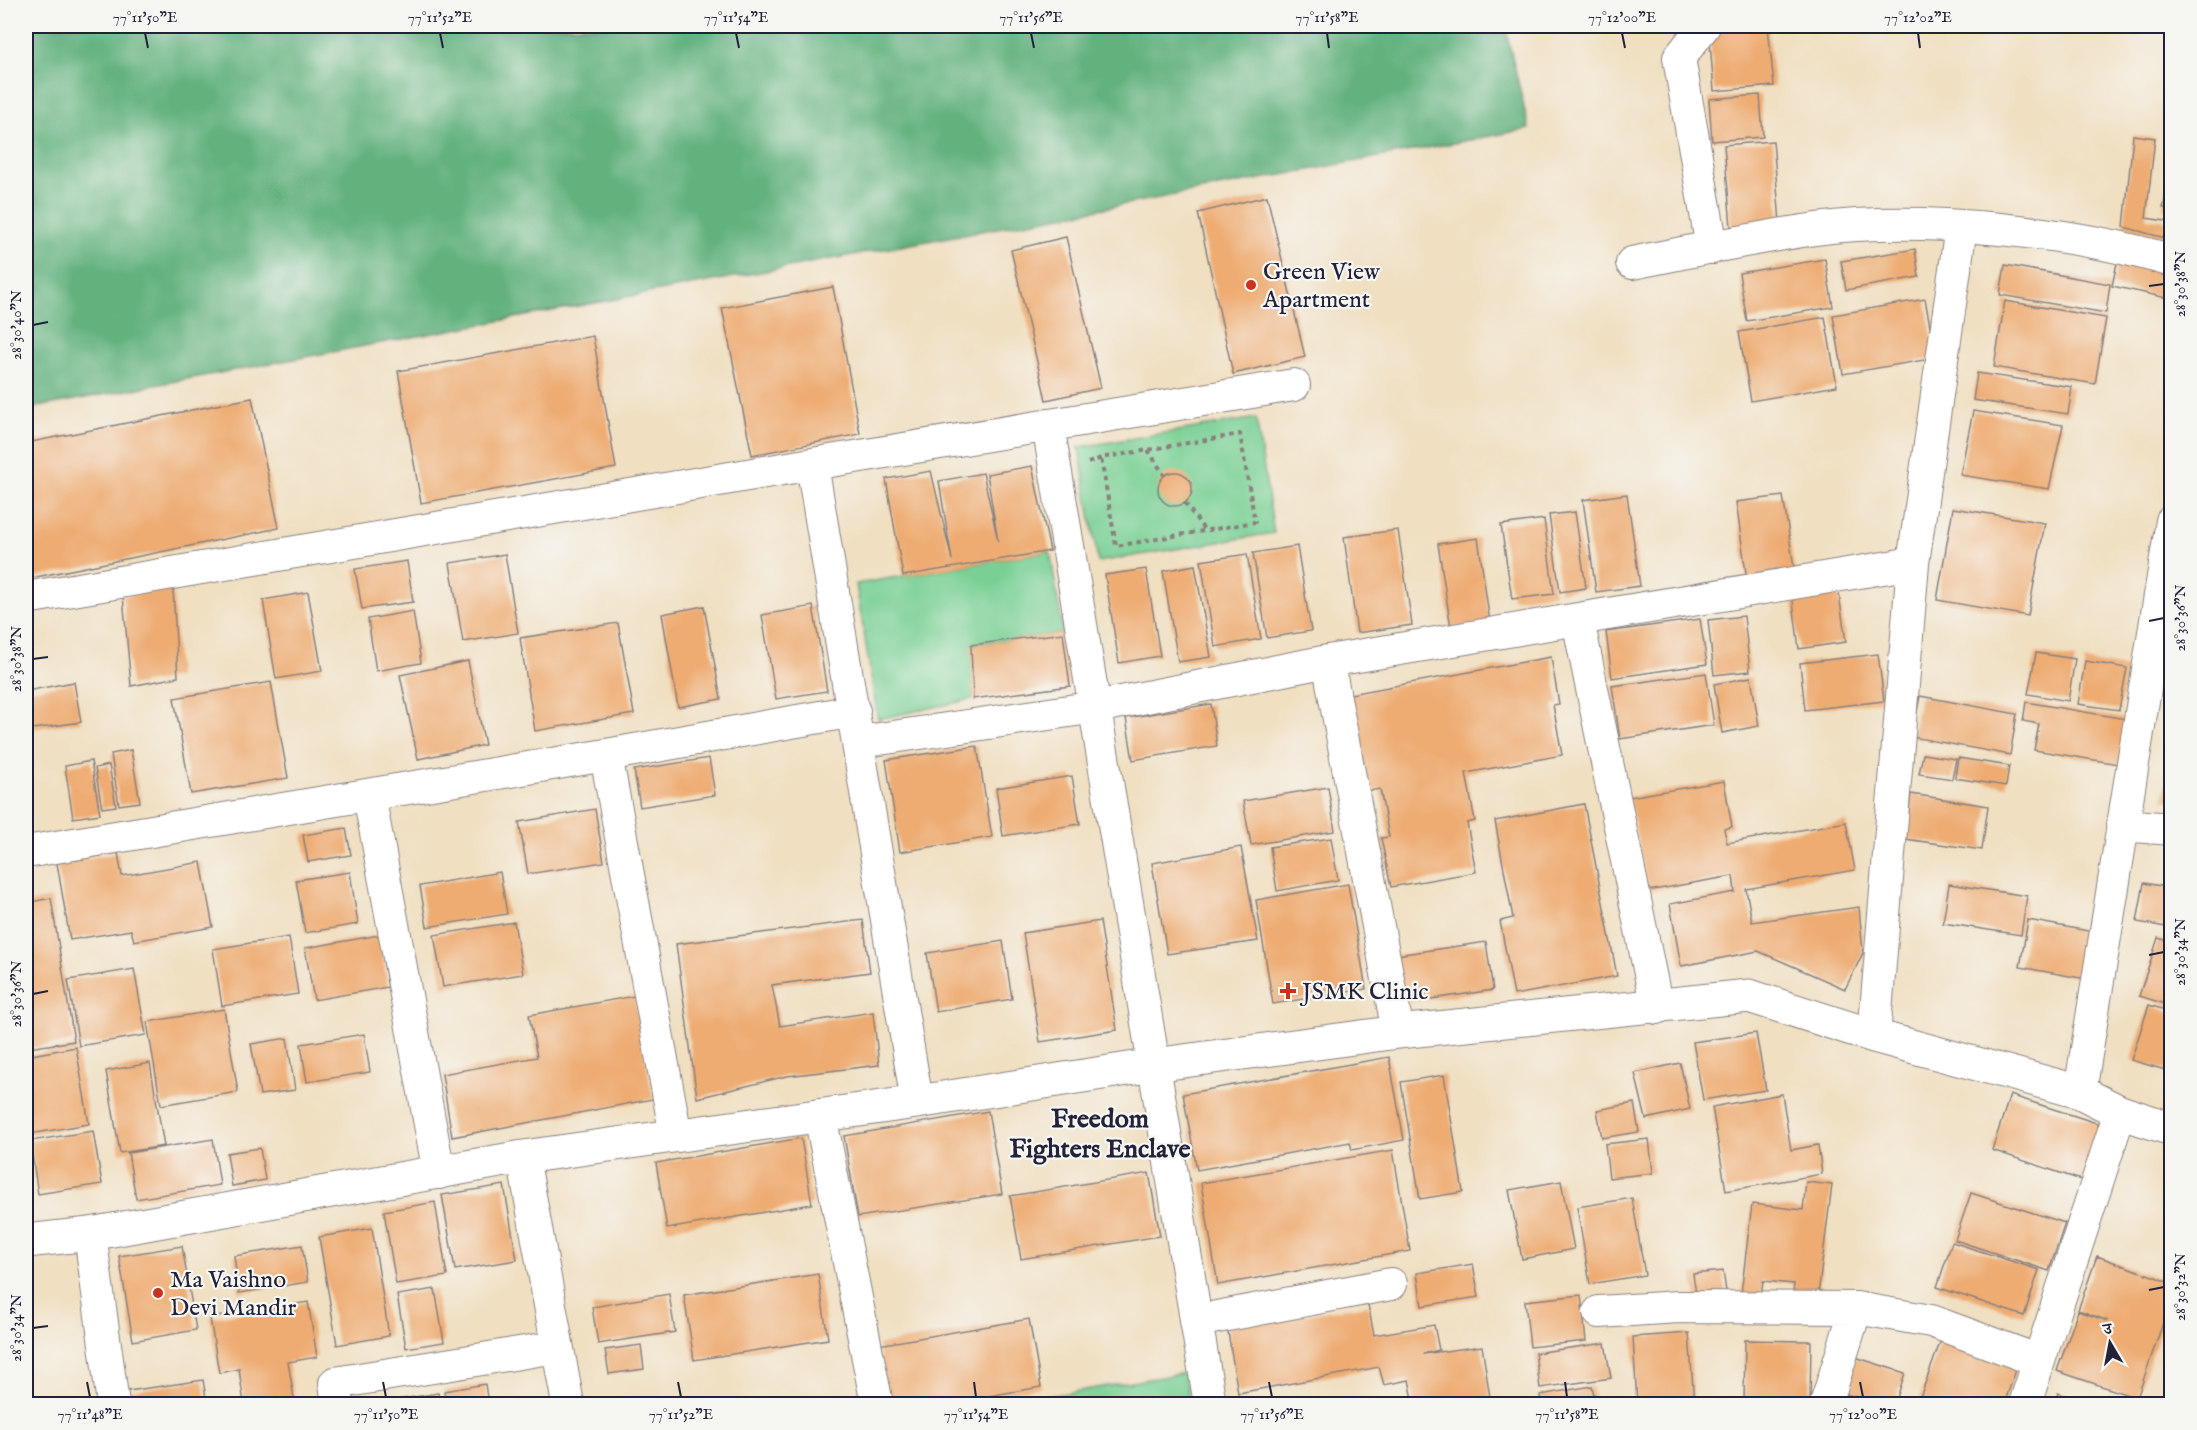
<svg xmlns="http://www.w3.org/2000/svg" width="2197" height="1430" viewBox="0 0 2197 1430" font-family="'IM FELL English','Noto Serif Devanagari',serif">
  <rect width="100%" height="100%" fill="#f6f6f2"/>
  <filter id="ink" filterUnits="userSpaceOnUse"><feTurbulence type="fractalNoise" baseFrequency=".0167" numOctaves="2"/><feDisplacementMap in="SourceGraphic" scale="12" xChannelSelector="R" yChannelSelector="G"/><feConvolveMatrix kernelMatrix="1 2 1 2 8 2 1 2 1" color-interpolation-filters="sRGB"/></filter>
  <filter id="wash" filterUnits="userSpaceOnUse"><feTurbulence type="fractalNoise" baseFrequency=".008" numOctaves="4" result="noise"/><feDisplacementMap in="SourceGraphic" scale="24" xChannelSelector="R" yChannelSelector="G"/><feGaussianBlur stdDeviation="1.35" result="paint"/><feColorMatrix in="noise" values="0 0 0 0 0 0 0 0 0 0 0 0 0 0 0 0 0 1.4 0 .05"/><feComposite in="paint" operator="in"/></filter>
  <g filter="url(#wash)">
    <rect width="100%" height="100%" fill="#f0dfc1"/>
    <!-- green -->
    <path fill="#7ad094" stroke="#4e7968" stroke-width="1.5" d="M1256,418L1274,533L1098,562L1079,447Z
      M1050,551L1063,633L972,645L973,699L878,719L856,584Z
      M1184,1373L1190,1404H1003Z"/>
    <!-- forest -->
    <path fill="#63b27e" stroke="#426a5c" stroke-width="1.5" d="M26,26H1505L1529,129L26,409Z"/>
    <g id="blocks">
      <!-- building -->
      <path fill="#eeac72" d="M1768,26L1774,86L1714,91L1709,31Z
        M1760,95L1763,137L1712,141L1709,99Z
        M2133,135L2155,138L2146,218L2172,222V240L2124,227Z
        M1773,141L1781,234L1732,238L1724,145Z
        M2171,177H2172V210L2163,208Z
        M1267,196L1305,357L1233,374L1198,213Z
        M1066,237L1101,388L1046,400L1011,250Z
        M1915,249L1919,277L1846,290L1841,261Z
        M1825,259L1833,307L1747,321L1739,273Z
        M2117,263L2172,274V299L2112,286Z
        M2005,265L2110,284L2106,313L2000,295Z
        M833,287L860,434L752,455L722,308Z
        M1925,299L1936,358L1843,374L1833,315Z
        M2005,301L2106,318L2095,384L1994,367Z
        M1825,317L1837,386L1751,401L1739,332Z
        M593,336L616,468L421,503L398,371Z
        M1977,373L2072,387L2068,414L1973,400Z
        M252,398L279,528L26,579V443Z
        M1973,411L2063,425L2049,489L1960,475Z
        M1032,466L1050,551L903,576L886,479L931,471L952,560L939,481L983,473L998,541L987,474Z
        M1158 489a17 17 0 1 1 34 0a17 17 0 1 1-34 0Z
        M1627,494L1640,586L1596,592L1583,500Z
        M1783,496L1795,574L1747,580L1736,502Z
        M1953,508L2045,523L2028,616L1937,600Z
        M1575,512L1586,588L1560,592L1549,515Z
        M1544,519L1554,594L1512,599L1501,525Z
        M1398,530L1412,625L1357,633L1344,537Z
        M1478,538L1490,623L1451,628L1438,544Z
        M1297,546L1311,631L1267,638L1253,553Z
        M505,554L518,633L463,642L450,563Z
        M1247,554L1261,639L1215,647L1201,561Z
        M407,561L413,602L362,609L355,569Z
        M1195,565L1211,657L1178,662L1163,571Z
        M1146,569L1160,656L1119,663L1105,575Z
        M1838,588L1846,642L1799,649L1792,594Z
        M173,589L178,677L131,686L123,596Z
        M308,592L322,671L276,679L263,600Z
        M704,606L721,699L678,707L662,614Z
        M813,606L827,691L776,699L762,615Z
        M413,611L421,663L376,671L368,619Z
        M1744,616L1750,671L1714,675L1708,620Z
        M1700,619L1707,664L1612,678L1606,632Z
        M618,623L634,714L535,731L520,638Z
        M1063,633L1070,686L973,699L971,645Z
        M2036,653L2075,659L2068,701L2028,694Z
        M1878,654L1884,701L1805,710L1800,663Z
        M1551,657L1559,704L1553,705L1562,755L1466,773L1475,821L1467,823L1476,872L1391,887L1381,838L1389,837L1380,789L1363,792L1345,695Z
        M468,661L485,745L418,759L400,675Z
        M2085,661L2127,668L2119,710L2078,704Z
        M1706,673L1714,725L1620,739L1612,686Z
        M1751,677L1759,726L1722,733L1714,684Z
        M74,682L81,722L26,730V691Z
        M271,682L288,778L191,794L174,698Z
        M1920,696L2017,714L2010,755L1912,737Z
        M2026,702L2132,720L2124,765L2034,750L2039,724L2023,721Z
        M1211,704L1217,746L1133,760L1126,718Z
        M977,746L992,837L900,852L886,760Z
        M131,750L140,802L119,805L111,754Z
        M1923,754L1956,759L1952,779L1919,774Z
        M709,758L715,795L640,807L634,770Z
        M1958,758L2009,766L2006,786L1955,778Z
        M91,761L100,814L73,818L65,766Z
        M2170,762L2172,763V801L2163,800Z
        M109,765L116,806L102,808L95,768Z
        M1072,776L1080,824L1003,836L996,788Z
        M1724,781L1732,827L1724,829L1727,843L1846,822L1855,870L1746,889L1752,922L1859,907L1863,953L1845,989L1758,951L1681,966L1670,904L1735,892L1733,876L1648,891L1629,797Z
        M1328,787L1335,831L1251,845L1243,801Z
        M1911,794L1988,806L1982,850L1905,839Z
        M1584,804L1617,976L1514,995L1500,921L1513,918L1495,821Z
        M595,809L604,862L528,874L519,822Z
        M346,828L351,855L308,862L303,835Z
        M1331,838L1338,880L1277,891L1270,847Z
        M1241,847L1258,941L1167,954L1152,863Z
        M118,853L122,876L201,862L213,927L134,941L131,930L70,940L57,863Z
        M350,872L358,924L305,933L296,880Z
        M500,872L507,914L427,927L420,886Z
        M2144,883L2172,888V928L2137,922Z
        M1348,884L1366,989L1273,1004L1256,900Z
        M1949,884L2027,896L2021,935L1943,923Z
        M51,898L74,1041L29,1048L26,1025V903Z
        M863,920L870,972L772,985L780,1026L873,1012L879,1065L787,1076L697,1098L676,944Z
        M2028,920L2094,932L2086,979L2020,967Z
        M1100,921L1117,1030L1040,1042L1023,933Z
        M514,922L523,974L443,987L434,935Z
        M379,935L388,987L314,1000L305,948Z
        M289,937L298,994L222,1006L213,949Z
        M2158,938L2172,942V1006L2139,996Z
        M1003,941L1012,999L936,1012L927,953Z
        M1486,942L1493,990L1397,1004L1390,956Z
        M134,969L146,1035L79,1046L68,980Z
        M634,996L653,1099L452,1137L442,1074L537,1057L529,1015Z
        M2149,1005L2172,1012V1072L2131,1060Z
        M224,1009L238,1092L161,1105L147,1022Z
        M1756,1033L1766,1090L1703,1100L1693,1042Z
        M364,1034L370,1072L307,1082L301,1044Z
        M287,1038L295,1090L260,1095L251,1044Z
        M76,1047L89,1124L30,1134L26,1110V1056Z
        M1389,1057L1404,1140L1352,1150L1350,1142L1197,1170L1183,1094Z
        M150,1063L164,1146L120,1153L106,1071Z
        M1680,1063L1690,1109L1646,1119L1635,1073Z
        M1444,1075L1463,1192L1420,1199L1401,1082Z
        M1782,1094L1791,1150L1818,1145L1822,1174L1726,1191L1712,1107Z
        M2010,1095L2103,1125L2084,1181L1992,1150Z
        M1634,1103L1639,1132L1602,1138L1597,1110Z
        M988,1111L1002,1194L858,1217L844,1136Z
        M93,1131L102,1184L38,1194L30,1141Z
        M801,1138L812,1204L667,1229L656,1163Z
        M213,1139L220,1185L136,1199L128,1153Z
        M1649,1139L1653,1173L1609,1178L1605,1144Z
        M260,1148L265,1180L232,1186L227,1153Z
        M1393,1150L1410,1251L1218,1285L1201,1183Z
        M1149,1173L1160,1236L1021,1259L1010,1196Z
        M1561,1181L1574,1249L1522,1259L1509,1190Z
        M1806,1182L1832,1185L1817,1303L1792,1300L1794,1284L1763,1281L1761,1296L1741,1294L1752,1204L1803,1210Z
        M504,1185L517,1260L455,1270L442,1195Z
        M1971,1193L2065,1223L2049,1271L1955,1240Z
        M1632,1198L1645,1275L1590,1284L1577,1207Z
        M435,1202L447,1276L396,1284L384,1211Z
        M372,1228L389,1336L337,1345L319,1237Z
        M1952,1242L2039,1270L2024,1316L1937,1287Z
        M302,1245L308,1282L239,1293L234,1256Z
        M182,1246L196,1330L133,1341L119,1256Z
        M2097,1256L2172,1283V1297L2137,1398L2057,1371L2078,1311L2108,1321L2078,1310Z
        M1473,1264L1479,1297L1422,1306L1417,1273Z
        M1723,1271L1727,1298L1697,1301L1693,1274Z
        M818,1274L828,1339L694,1360L684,1295Z
        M435,1289L444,1342L406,1348L397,1295Z
        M669,1294L675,1332L598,1344L592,1307Z
        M1581,1295L1586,1341L1530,1347L1525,1301Z
        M308,1302L317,1357L288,1362L295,1404H244L239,1369L219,1373L210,1318Z
        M1368,1305L1374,1335L1434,1325L1439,1350L1423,1354L1482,1346L1491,1404H1414L1409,1380L1384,1385L1379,1367L1238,1393L1227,1326Z
        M1029,1319L1041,1387L941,1404H888L878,1345Z
        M1944,1332L2020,1359L2004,1404H1931L1919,1400Z
        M1689,1333L1694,1403L1637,1404L1633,1337Z
        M1745,1340L1811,1341L1810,1404H1744Z
        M1605,1343L1611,1378L1540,1388L1535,1353Z
        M641,1345L644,1369L609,1374L605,1350Z
        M1855,1357L1905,1373L1895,1404H1877L1843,1393Z
        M2171,1371H2172V1398L2163,1395Z
        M203,1380L207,1404H117L115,1393Z
        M485,1384L488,1404H446L444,1391Z
        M1592,1386L1596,1404H1541L1540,1395Z
        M438,1393L440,1404H397L396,1400Z
        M2058,1393L2090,1404H2054Z"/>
    </g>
  </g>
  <g filter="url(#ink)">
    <use href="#blocks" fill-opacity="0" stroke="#89807e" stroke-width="1.5"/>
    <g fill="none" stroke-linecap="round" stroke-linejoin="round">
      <!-- minor casing -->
      <g stroke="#89807e" stroke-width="34">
        <path id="minor" d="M1704,26L1679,58L1712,248
          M1632,263C1693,251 1754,238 1816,229C1919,215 2071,231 2172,261
          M1048,425L1210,1404
          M812,464L917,1102
          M26,598L812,464L1294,385
          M1578,620L1657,1008
          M1328,661L1398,1032
          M859,742L1096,707L1328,661L1913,563
          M606,755L676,1136
          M369,795L439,1173
          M2122,825L2172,829
          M26,852L606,755L854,711
          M1874,1036L1913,563L1961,227
          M2080,1092L2172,521
          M820,1115L877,1404
          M523,1157L568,1404
          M90,1234L113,1404
          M1599,1312L1679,1307L1856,1308
          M1196,1321L1391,1284
          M338,1404L335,1383L556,1347
          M1826,1404L1856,1308L1931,1321L2039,1361
          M2025,1404L2120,1112"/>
      </g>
      <!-- tertiary casing -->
      <g stroke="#89807e" stroke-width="35">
        <path id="tertiary" d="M26,1241L90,1234L523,1157L917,1102L1154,1065L1398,1032L1749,996L1874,1036L2080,1092L2120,1112L2172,1129"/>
      </g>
      <!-- path -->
      <path stroke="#89807e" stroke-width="4" stroke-dasharray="4.5 4.5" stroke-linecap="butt" d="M1148,450L1164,475
        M1088,463L1101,458L1240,434L1255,522L1116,546L1101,458
        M1185,503L1205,531"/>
      <!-- minor -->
      <use href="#minor" stroke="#fff" stroke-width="32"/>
      <!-- tertiary -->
      <use href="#tertiary" stroke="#fff" stroke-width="33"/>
    </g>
  </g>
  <!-- ticks -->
  <path fill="none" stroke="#22223b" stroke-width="2" d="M145,33L148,48M440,33L443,48M736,33L739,48M1031,33L1034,48M1327,33L1329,48M1622,33L1625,48M1918,33L1920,48M2149,286L2164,284M33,325L48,322M2149,621L2164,618M33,659L48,657M2149,955L2164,952M33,994L48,991M2149,1290L2164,1287M33,1328L48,1326M87,1382L90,1397M383,1382L386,1397M678,1382L681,1397M974,1382L976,1397M1269,1382L1272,1397M1565,1382L1567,1397M1860,1382L1863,1397"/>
  <!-- markers -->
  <g fill="#c8321e" stroke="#f6f6f2" stroke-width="2">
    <circle cx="1251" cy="285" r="6"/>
    <path d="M1285 982h6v6h6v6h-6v6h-6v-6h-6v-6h6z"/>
    <circle cx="158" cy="1293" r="6"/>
  </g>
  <g text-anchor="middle" stroke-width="4.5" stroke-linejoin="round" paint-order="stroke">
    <!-- poi labels -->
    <g font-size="24" fill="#22223b" stroke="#f6f6f2" text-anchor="start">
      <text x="1263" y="279">Green View<tspan x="1263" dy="28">Apartment</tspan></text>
      <text x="1302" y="999">JSMK Clinic</text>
      <text x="170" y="1287">Ma Vaishno<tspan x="170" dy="28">Devi Mandir</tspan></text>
    </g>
    <!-- neighbourhood labels -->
    <g font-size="26" font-weight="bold" fill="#22223b" stroke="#f6f6f2">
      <text x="1100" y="1127">Freedom<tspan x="1100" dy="30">Fighters Enclave</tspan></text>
    </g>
  </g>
  <!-- margin -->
  <rect width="2197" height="1430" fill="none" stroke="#f6f6f2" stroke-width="66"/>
  <!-- north arrow -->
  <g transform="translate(2110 1343) rotate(350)" stroke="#f6f6f2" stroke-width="4.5" paint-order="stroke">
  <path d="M0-4.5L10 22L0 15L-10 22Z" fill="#22223b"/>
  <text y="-9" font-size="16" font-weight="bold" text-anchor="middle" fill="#22223b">उ</text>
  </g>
  <rect x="33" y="33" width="2131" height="1364" fill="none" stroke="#22223b" stroke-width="2"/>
  <g font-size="15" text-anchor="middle" fill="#22223b">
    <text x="145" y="22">77°11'50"E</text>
    <text x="440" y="22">77°11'52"E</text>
    <text x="736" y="22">77°11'54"E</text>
    <text x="1031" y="22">77°11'56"E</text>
    <text x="1327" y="22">77°11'58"E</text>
    <text x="1622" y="22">77°12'00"E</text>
    <text x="1918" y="22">77°12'02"E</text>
    <text transform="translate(2180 284) rotate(-90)" y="5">28°30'38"N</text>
    <text transform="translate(16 325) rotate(-90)" y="5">28°30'40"N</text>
    <text transform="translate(2180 618) rotate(-90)" y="5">28°30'36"N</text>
    <text transform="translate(16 659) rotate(-90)" y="5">28°30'38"N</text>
    <text transform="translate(2180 952) rotate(-90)" y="5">28°30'34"N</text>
    <text transform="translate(16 994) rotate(-90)" y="5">28°30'36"N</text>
    <text transform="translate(2180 1287) rotate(-90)" y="5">28°30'32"N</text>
    <text transform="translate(16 1328) rotate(-90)" y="5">28°30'34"N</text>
    <text x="90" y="1419">77°11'48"E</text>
    <text x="386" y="1419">77°11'50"E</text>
    <text x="681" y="1419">77°11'52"E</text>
    <text x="976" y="1419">77°11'54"E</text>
    <text x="1272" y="1419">77°11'56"E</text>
    <text x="1567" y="1419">77°11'58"E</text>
    <text x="1863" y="1419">77°12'00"E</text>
  </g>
</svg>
